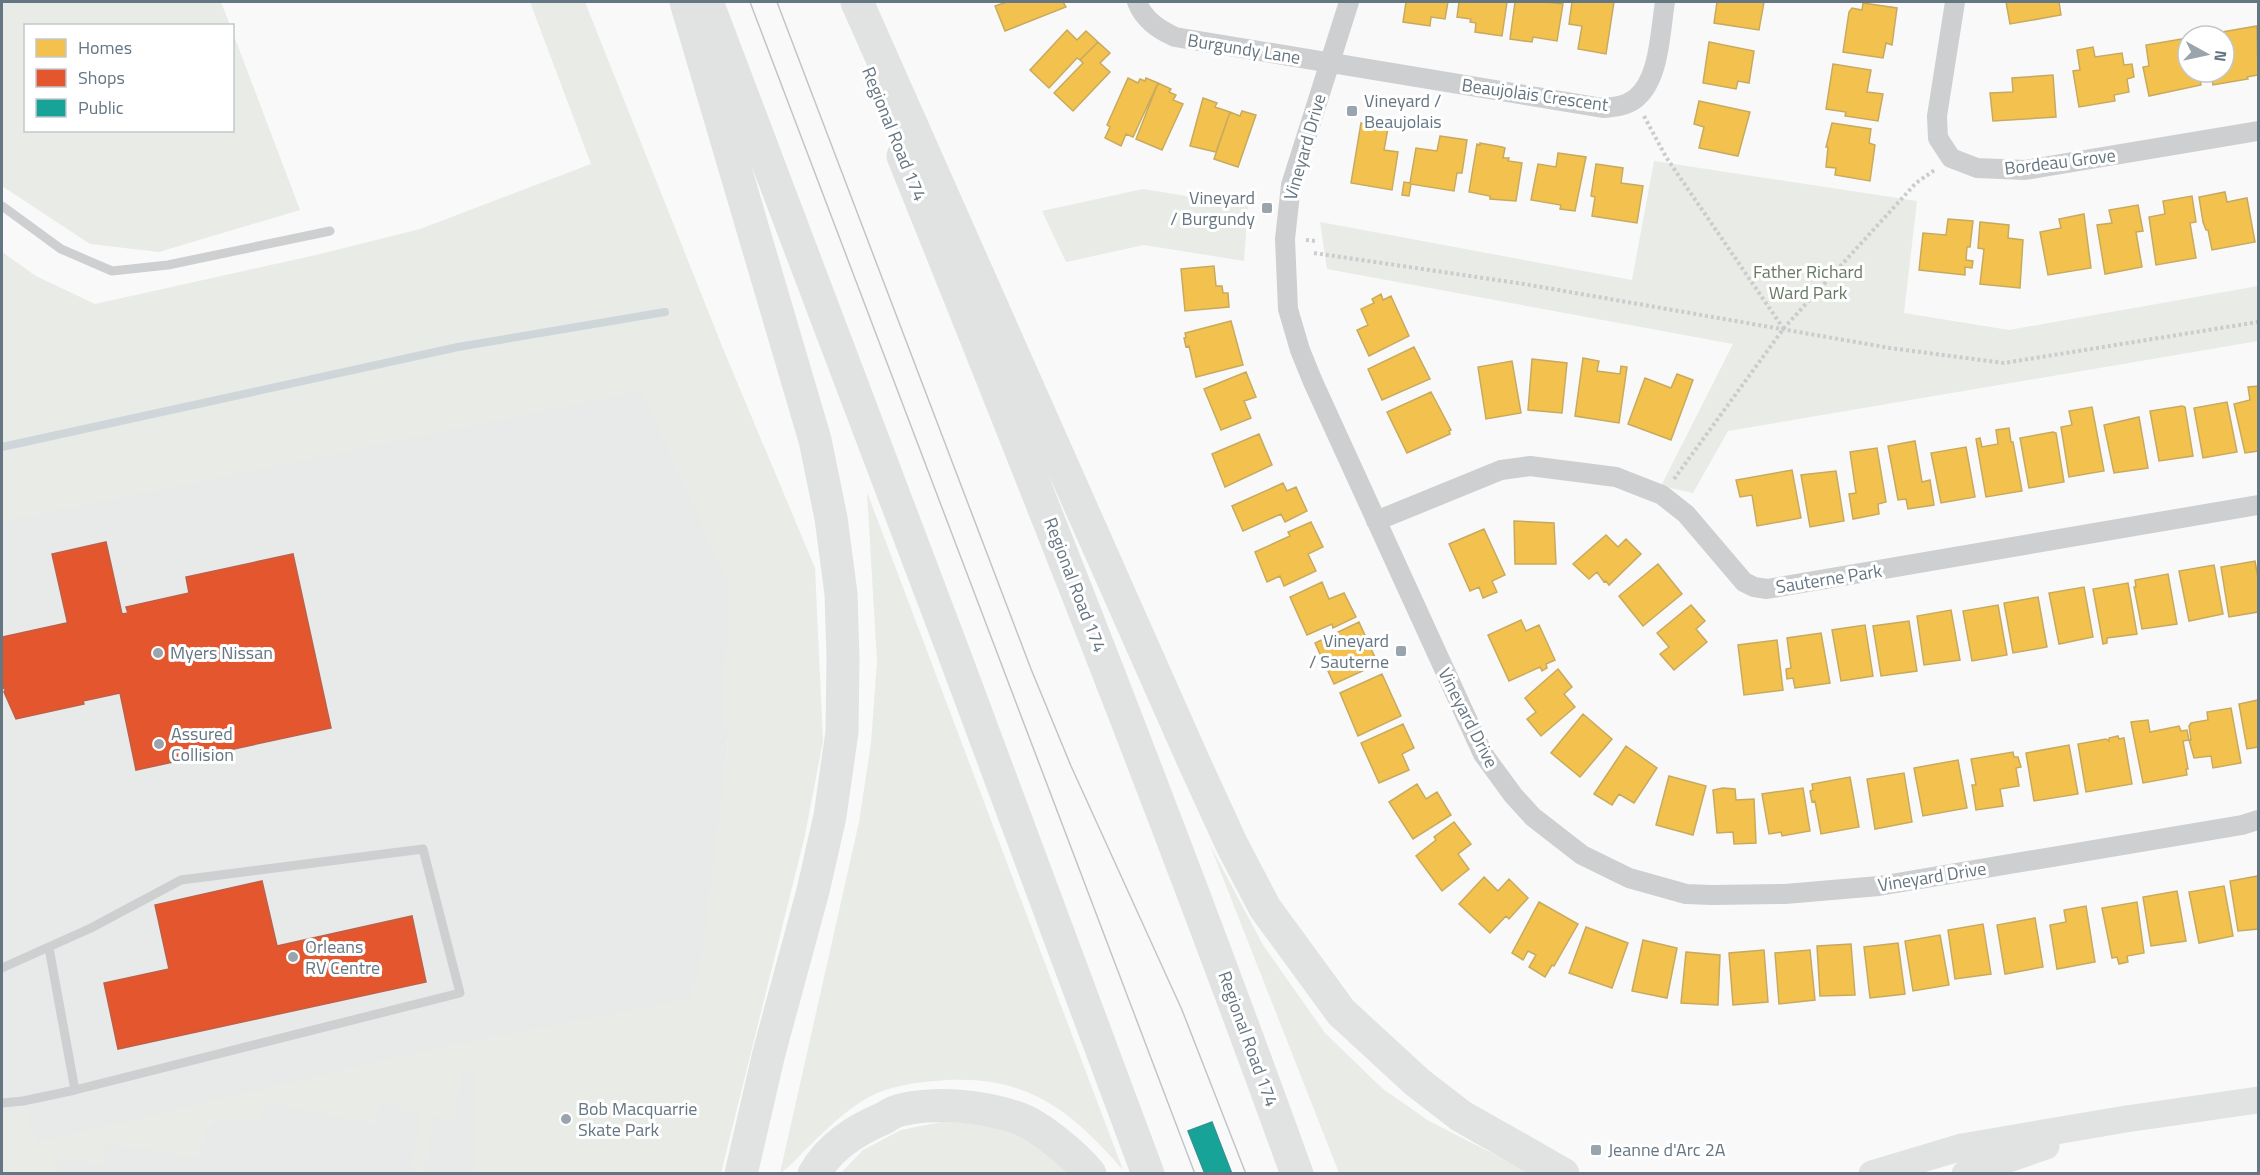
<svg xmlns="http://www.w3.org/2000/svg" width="2260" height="1175" viewBox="0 0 2260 1175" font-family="'Titillium Web',sans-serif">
  <rect width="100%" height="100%" fill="#f9f9f9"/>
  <!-- built -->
  <path fill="#e8e9e9" d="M659,369L743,595L683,1173H2V513Z"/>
  <!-- green -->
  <path fill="#e8ebe6" d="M2,2H221L230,25L26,26V130H232L233,33L300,210L159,252L90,244L2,186Z
    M530,2H585L724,351L815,568L823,741L805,835L721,1173H474V1069L460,1074L455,1120L434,1117L424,1173H411L421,1115L402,1112L398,1106L380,1103L376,1124L265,1102L261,1123C239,1120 210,1111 203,1140C201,1147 203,1152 198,1158L106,1144L102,1165L59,1157L56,1173H2V1112L18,1107L30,1110L27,1117L38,1142L440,1047L689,999L702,957L728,742L723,712L729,585L642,391L2,522V252L36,276L95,304L316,255L420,229L591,164Z
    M1654,161L1917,201L1904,313L2009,330L2258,286V341L1728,431L1693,493L1661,486L1733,344L1327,269L1320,222L1632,280Z
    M1143,189L1248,206L1244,261L1144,245L1066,262L1042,211Z
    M867,492L1123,1170C1068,1107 1024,1073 935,1081C913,1083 889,1086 869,1097C845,1110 826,1130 806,1149C798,1157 789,1168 780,1173L859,822L871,743L877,661Z
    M1210,845L1263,945L1325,1033L1383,1089L1429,1121L1531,1173H1339Z
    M941,1122L980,1123L1017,1132L1078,1174H840L863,1150L901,1130Z"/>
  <!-- homes -->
  <path fill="#f2c14e" stroke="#c8aa5e" stroke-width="1.5" d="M1007,2H1063L1066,7L1005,31L995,6Z
    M1406,2H1448L1445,19L1431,17L1430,26L1403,22Z
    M1459,2H1507L1502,36L1475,32L1476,23L1470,22L1471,19L1457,17Z
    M1515,2H1546L1563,4L1557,41L1533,37L1532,42L1510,39Z
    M1572,2H1614L1606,54L1578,49L1582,26L1569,24Z
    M1717,2H1764L1759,30L1714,23Z
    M2006,2H2059L2061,15L2010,24Z
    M1863,3L1897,8L1892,45L1886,43L1883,58L1843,52L1849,12L1852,8L1862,10Z
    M2257,26L2258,75L2247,77L2248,79L2213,85L2211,72H2224V36H2211L2210,34Z
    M1067,30L1077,40L1086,31L1098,42L1080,60L1077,58L1049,88L1030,70Z
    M2188,38V72H2199L2201,85L2149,96L2143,67L2149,66L2146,45Z
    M1098,42L1110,53L1100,63L1110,72L1073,111L1054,93L1083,63L1080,60Z
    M1709,42L1754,51L1749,83L1738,81L1736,89L1703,83Z
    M2093,47L2095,57L2122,53L2124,65L2132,64L2134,77L2127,79L2129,92L2114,95L2115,101L2079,107L2073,71L2080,70L2077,50Z
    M1833,64L1871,70L1867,92L1883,94L1878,121L1845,116L1846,112L1826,109Z
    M2053,75L2056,117L1993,121L1990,93L2013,92L2012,78Z
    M1128,78L1138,83L1140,79L1145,81L1146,78L1158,83L1133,137L1126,134L1121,146L1105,138L1110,127L1107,125Z
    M1158,83L1171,89L1169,92L1176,95L1173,100L1183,104L1162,150L1136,139Z
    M1203,98L1217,103L1215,107L1230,112L1216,152L1190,146Z
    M1699,101L1750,112L1738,156L1699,148L1704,127L1694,124Z
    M1242,111L1256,115L1238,167L1214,159L1230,112L1240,116Z
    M1361,123L1388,128L1384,150L1398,152L1392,190L1351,183Z
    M1832,123L1871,129L1869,143L1875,145L1870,181L1835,175L1836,168L1826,167L1828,147H1826Z
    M1440,136L1467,140L1462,173H1457L1454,191L1411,184L1409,196L1402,195L1404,182L1410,183L1416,148L1437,151Z
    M1480,143L1502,147L1505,148L1503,158H1509L1508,161L1522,163L1516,201L1490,199V196L1469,192L1477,144L1480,145Z
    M1558,153L1586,157L1575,211L1560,209L1561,205L1531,200L1538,164L1556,167Z
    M1596,164L1623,168L1621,183L1643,186L1637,223L1592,216L1595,197L1591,196Z
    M2225,192L2227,202L2247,198L2255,242L2212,250L2208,230H2206L2203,222L2199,197Z
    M2192,196L2196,222L2190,223L2196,258L2156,265L2149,217L2165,214L2163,201Z
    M2138,205L2143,231L2136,232L2142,267L2105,274L2097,225L2112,223L2109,210Z
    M2084,214L2091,268L2048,275L2040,232L2061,228L2059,219Z
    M1948,219L1973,221L1970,247H1967L1966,260L1973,261L1972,268L1965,267V275L1919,270L1923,233L1946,235Z
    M1980,222L2009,225L2008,238L2023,240L2020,288L1980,284L1984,249L1978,248Z
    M1214,266L1216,286H1222L1223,293H1228L1229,307L1185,311L1181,269Z
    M1381,294L1383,300L1391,296L1409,336L1369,356L1357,330L1368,325L1361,309L1374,303L1372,299Z
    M1231,321L1243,365L1196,377L1189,346L1186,347L1184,338L1186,337L1185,333Z
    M1414,347L1430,379L1382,400L1368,369Z
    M1583,358L1599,361L1597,371L1620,374L1621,366L1627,367L1619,423L1575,416Z
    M1532,359L1567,363L1562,413L1528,410Z
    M1512,361L1521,413L1486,419L1478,367Z
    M1246,372L1256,397L1244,401L1251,418L1221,430L1204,389Z
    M1677,374L1693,380L1671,440L1628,424L1645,378L1671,388Z
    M2258,386V451L2245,453L2234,404L2250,400L2248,387Z
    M1431,392L1451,430L1449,431L1450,434L1407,453L1387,412Z
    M2227,402L2237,452L2203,458L2194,408Z
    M2182,406L2185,407L2193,456L2159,461L2150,411Z
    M2092,407L2104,471L2069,477L2061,427L2072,425L2069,411Z
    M2139,417L2148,468L2114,473L2104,425Z
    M2009,428L2011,442H2013L2022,491L1986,497L1976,439L1980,438L1982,447L1998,444L1996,430Z
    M2053,432L2056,433L2064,482L2029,488L2020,438Z
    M1259,434L1272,465L1225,487L1212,454Z
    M1915,441L1922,482L1930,480L1934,505L1908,509L1906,499L1898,500L1888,446Z
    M1966,447L1975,497L1941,503L1931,453Z
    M1877,448L1886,502L1878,504L1879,514L1853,519L1849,494L1856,493L1850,452Z
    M1792,470L1801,518L1757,526L1752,495L1740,497L1736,480Z
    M1836,471L1844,521L1810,527L1801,475Z
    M1283,483L1287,491L1296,487L1307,511L1285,522L1281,514L1243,531L1232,506Z
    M1514,521L1554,523L1556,564H1515Z
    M1311,522L1323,547L1308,554L1316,571L1284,586L1280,576L1267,582L1255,552L1290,536L1288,532Z
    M1484,529L1505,575L1492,581L1497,592L1483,598L1479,587L1470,591L1449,544Z
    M1606,535L1618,547L1626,539L1641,554L1609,585L1606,581L1604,582L1597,572L1589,579L1573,564Z
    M2255,561L2258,578V612L2229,617L2221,567Z
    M1658,564L1682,594L1643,626L1619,596Z
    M2214,565L2223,614L2189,621L2179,571Z
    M2168,574L2177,624L2142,629L2134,587H2136L2135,580Z
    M1322,582L1329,599L1344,593L1356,617L1333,628L1332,624L1307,635L1290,597Z
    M2128,583L2137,634L2107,638V643L2103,644L2093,589Z
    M2084,587L2093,637L2059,644L2049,593Z
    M2038,597L2047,647L2013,653L2004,603Z
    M1691,605L1705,621L1696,629L1707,642L1674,670L1660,654L1669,647L1657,633Z
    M1998,605L2007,655L1972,661L1963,611Z
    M1951,610L1960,660L1924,665L1917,616Z
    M1521,620L1526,631L1539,625L1555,660L1546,664L1547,668L1542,671L1540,667L1509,681L1488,635Z
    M1909,621L1917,671L1881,676L1873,626Z
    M1359,622L1378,664L1334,684L1315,643Z
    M1865,625L1873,676L1841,681L1832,630Z
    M1821,633L1830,683L1795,688L1793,678L1787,679L1786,669L1791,668L1787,638Z
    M1777,640L1783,690L1744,695L1738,645Z
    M1558,669L1572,687L1564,694L1575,707L1541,736L1527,719L1536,712L1525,698Z
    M1382,674L1401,716L1358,736L1340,693Z
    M2258,700V747L2247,749L2239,704Z
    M2231,708L2241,763L2213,768L2211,756L2194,758L2189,740H2191L2189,726L2191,723L2208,720L2207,712Z
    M1583,714L1612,739L1580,777L1551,753Z
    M2148,720L2150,732L2179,726L2181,731L2187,730L2189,740L2183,741L2188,769H2186L2187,775L2143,783L2131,722Z
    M1403,724L1414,748L1402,754L1409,770L1379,783L1361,743Z
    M2118,736L2119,739L2124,738L2132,784L2086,792L2078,744L2106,739L2109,741V738Z
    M2069,745L2078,794L2034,801L2026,753Z
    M1626,746L1657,768L1634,803L1619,794L1612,805L1594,794Z
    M2013,752L2014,757H2018L2021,767L2016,768L2019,786L2000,789L2003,806L1976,810L1972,785H1976L1971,759Z
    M1958,760L1967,808L1923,816L1914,768Z
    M1904,773L1912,822L1875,829L1867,779Z
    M1669,776L1706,786L1693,835L1656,825Z
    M1850,777L1859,827L1821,834L1815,801L1812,802L1810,791L1813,790L1812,784Z
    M1417,784L1426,799L1437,792L1451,815L1413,839L1389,802Z
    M1723,788L1735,789L1736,800L1754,799L1756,843L1734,844L1733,832L1717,833L1713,790Z
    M1803,788L1810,831L1782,836L1781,832L1769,834L1762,794Z
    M1454,822L1471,844L1458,854L1469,869L1442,891L1416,856L1436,840L1434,837Z
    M2258,876V929L2238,931L2230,881Z
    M1484,877L1498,891L1509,879L1528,898L1509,919L1506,916L1490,933L1459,904Z
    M2224,886L2233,936L2199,943L2189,892Z
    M2177,891L2186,941L2151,946L2143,897Z
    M1539,902L1578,924L1554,966L1552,965L1545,977L1529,967L1536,955L1528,951L1523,960L1512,953Z
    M2137,902L2144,953L2127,956L2128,962L2119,964L2117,957L2112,958L2102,908Z
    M2086,906L2095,962L2057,969L2050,925L2066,922L2064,910Z
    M2035,918L2043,967L2005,974L1997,925Z
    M1983,924L1991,974L1955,979L1948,930Z
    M1586,927L1628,943L1612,988L1569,973Z
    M1940,935L1949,985L1913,991L1905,941Z
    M1643,940L1677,948L1667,998L1632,991Z
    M1898,943L1905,994L1870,998L1864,947Z
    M1851,944L1855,995L1820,996L1817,946Z
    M1764,950L1768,1002L1733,1005L1729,953Z
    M1810,950L1815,1000L1779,1004L1775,953Z
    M1686,952L1720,955L1718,1005L1681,1003Z"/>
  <!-- shops -->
  <path fill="#e4572e" stroke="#be6048" stroke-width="1.5" d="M106,542L122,614L128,613L126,607L189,593L186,577L293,554L331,728L136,770L120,693L83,701L84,704L16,719L4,692L6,687L2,689V637L66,623L68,625L52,554Z
    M262,881L277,946L412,916L426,982L118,1049L104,983L169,969L155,905Z"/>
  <!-- public -->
  <path fill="#17a398" stroke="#2e9692" stroke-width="1.5" d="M1212,1122L1232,1174H1205L1188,1131Z"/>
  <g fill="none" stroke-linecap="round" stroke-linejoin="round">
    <!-- stream -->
    <path stroke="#ced6d9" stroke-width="8" d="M2,447L458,347L665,312"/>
    <!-- path -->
    <path stroke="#cbcccd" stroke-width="4" stroke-dasharray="3 3" stroke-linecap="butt" d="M1644,116L1666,157L1783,328
      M1306,240L1316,241
      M1314,253L1524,284L1890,348L2004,363L2258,322
      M1674,479L1784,328L1916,183L1936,169"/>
    <!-- lane -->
    <path stroke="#cecfd0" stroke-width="9" d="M2,206L61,249L112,271L168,265L330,231
      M49,948L75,1090
      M2,968L91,928L181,880L423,849L460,993L75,1090L23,1101L2,1103"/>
    <!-- street -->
    <path stroke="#cecfd0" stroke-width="20" d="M1137,2C1144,20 1158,29 1175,37L1603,108C1614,107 1626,106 1635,99C1660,80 1660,31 1665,2
      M1349,2L1291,185L1285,239L1288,309L1300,350L1313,382L1483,754L1513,795L1533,817L1582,855L1629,878L1686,894L1712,895L1785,894L1879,886L2242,825L2258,820
      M1955,2L1937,116L1938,138L1951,158L1977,168L2025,170L2258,131
      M1376,521L1501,470L1530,466L1616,477L1662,495L1686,514L1744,582L1754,587L1767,589L2258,505"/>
    <!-- secondary -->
    <path stroke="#e1e2e2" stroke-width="27" d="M1872,1174L1962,1147L2126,1119L2258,1100
      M1965,1174L2046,1146"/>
    <!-- highway -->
    <path stroke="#e1e2e2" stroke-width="33" d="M686,2L815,440L831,518L841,594L843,658L842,732L830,816L813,891L769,1053L741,1174
      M707,2L953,651L1148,1174
      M857,2L1193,760L1232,845L1265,908L1341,1012L1417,1082L1461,1116L1563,1174
      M903,156C1039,493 1173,831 1297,1174
      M814,1174C830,1146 856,1130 884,1118C890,1114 898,1110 905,1109C941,1102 983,1106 1018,1118C1039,1125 1076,1156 1090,1174"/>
    <!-- tram -->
    <path stroke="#c3c5c6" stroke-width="1.5" d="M750,2L1195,1174
      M777,2L1031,669L1071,766L1182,1010L1246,1174"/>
  </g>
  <!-- markers -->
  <g fill="#99a4ac" stroke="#fff" stroke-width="2">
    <rect x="1346" y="105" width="12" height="12" rx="3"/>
    <rect x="1261" y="202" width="12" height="12" rx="3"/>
    <rect x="1395" y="645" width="12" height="12" rx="3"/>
    <circle cx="158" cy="653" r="6"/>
    <circle cx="159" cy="744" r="6"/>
    <circle cx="293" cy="957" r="6"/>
    <circle cx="566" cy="1119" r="6"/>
    <rect x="1590" y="1144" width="12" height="12" rx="3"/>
  </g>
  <g text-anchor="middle" stroke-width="6" stroke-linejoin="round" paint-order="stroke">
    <!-- street labels -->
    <g font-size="18" fill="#657683" stroke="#fff">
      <text transform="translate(1244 49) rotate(9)" y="6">Burgundy Lane</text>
      <text transform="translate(1535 95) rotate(8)" y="6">Beaujolais Crescent</text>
      <text transform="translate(894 134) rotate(68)" y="6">Regional Road 174</text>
      <text transform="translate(1305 147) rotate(-74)" y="6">Vineyard Drive</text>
      <text transform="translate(2060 162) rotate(-7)" y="6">Bordeau Grove</text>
      <text transform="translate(1829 579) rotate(-9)" y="6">Sauterne Park</text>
      <text transform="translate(1075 585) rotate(69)" y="6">Regional Road 174</text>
      <text transform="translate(1468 718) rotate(63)" y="6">Vineyard Drive</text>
      <text transform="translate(1932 877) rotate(-9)" y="6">Vineyard Drive</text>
      <text transform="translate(1248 1039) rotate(70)" y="6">Regional Road 174</text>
    </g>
    <!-- poi labels -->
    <g font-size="18" fill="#657683" stroke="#fff" text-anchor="start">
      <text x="1364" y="107">Vineyard /<tspan x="1364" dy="21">Beaujolais</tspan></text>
      <text x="1255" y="204" text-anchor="end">Vineyard<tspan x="1255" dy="21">/ Burgundy</tspan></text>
      <text x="1389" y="647" text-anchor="end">Vineyard<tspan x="1389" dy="21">/ Sauterne</tspan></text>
      <text x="170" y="659">Myers Nissan</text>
      <text x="171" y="740">Assured<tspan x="171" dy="21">Collision</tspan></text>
      <text x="305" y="953">Orleans<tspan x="305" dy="21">RV Centre</tspan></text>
      <text x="578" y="1115">Bob Macquarrie<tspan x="578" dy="21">Skate Park</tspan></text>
      <text x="1608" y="1156">Jeanne d'Arc 2A</text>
    </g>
    <!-- park labels -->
    <g font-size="18" fill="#687a64" stroke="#fff">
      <text x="1808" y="278">Father Richard<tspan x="1808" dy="21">Ward Park</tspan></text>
    </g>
  </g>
  <!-- border -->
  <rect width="2260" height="1175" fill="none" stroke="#657683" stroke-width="6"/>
  <!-- legend -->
  <rect x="24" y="24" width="210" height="108" fill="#ffffff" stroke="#c1c8cd" stroke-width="1.5"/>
  <rect x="36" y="39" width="30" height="18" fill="#f2c14e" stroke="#c1c8cd" stroke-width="1.5"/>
  <text x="78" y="54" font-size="18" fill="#657683">Homes</text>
  <rect x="36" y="69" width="30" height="18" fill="#e4572e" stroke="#c1c8cd" stroke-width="1.5"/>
  <text x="78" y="84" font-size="18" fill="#657683">Shops</text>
  <rect x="36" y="99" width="30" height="18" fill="#17a398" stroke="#c1c8cd" stroke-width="1.5"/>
  <text x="78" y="114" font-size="18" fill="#657683">Public</text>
  <!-- north arrow -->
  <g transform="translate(2206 54) rotate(98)"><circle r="28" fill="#ffffff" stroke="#c1c8cd" stroke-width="1.5"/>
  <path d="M0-4.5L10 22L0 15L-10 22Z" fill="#99a4ac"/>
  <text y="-9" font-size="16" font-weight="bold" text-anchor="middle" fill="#657683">N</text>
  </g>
</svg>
